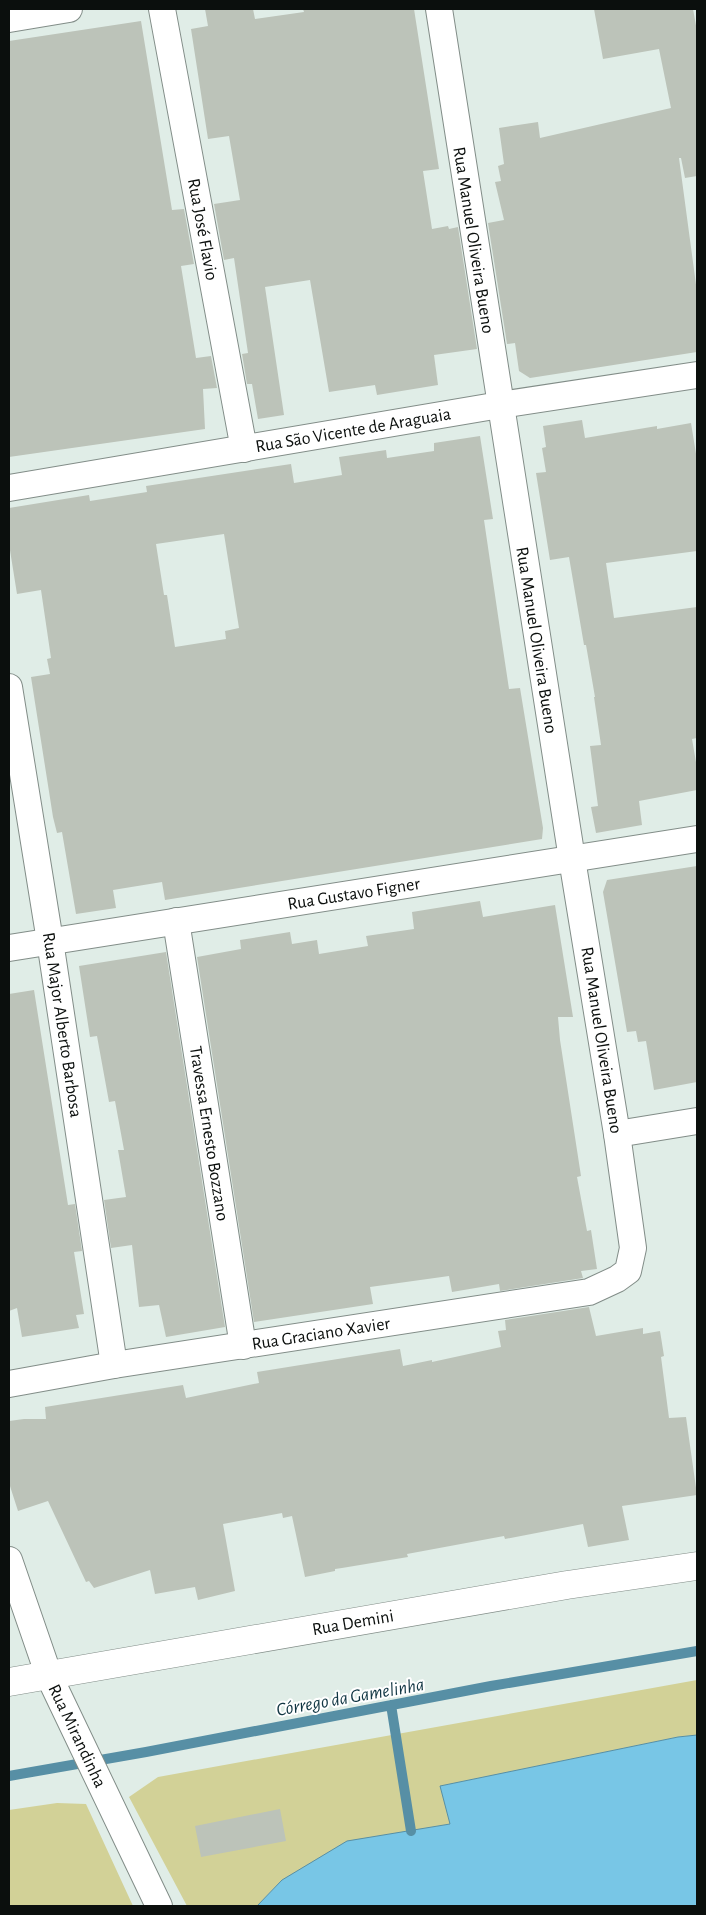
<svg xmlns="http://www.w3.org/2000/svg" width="706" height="1915" viewBox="0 0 706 1915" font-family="'Alegreya Sans',sans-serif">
  <rect width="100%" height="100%" fill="#e0ede7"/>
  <!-- green -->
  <path fill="#d2d197" d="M697,1680V1735L678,1737L441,1786L450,1824L411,1831L282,1880L257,1906H187L129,1797L158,1777Z
    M57,1803L86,1804L133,1906H9V1810Z"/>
  <!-- water -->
  <path fill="#78c6e6" stroke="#578fa5" d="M697,1735V1906H257L282,1880L347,1841L450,1824L440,1786L678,1737Z"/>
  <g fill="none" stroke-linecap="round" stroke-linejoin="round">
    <!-- stream -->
    <path stroke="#578fa5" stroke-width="10" d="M391,1705L411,1831
      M9,1776L146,1752L491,1686L697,1651"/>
  </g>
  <!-- building -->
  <path fill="#bcc3b9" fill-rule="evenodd" d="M205,9H253L255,19L304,12L303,9H414L439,169L423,171L432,229L448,226L449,229L458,227L477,349L434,355L438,385L377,395L375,385L329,392L310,280L265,287L284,415L258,419L252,384H247L242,354L248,353L234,258L224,260L214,204L240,200L229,136L208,139L191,29L208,26Z
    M594,9H693L697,31V176L685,178L681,158H679L697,292V352L530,378L519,371L515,343L507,344L488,223L504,220L495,182L501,181L498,166L504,164L499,128L538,122L540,138L671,108L659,49L603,59Z
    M141,21L172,210L184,209L194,264L181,266L196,358L211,356L217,388L203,389L205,429L9,457V41Z
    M582,420L585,438L657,426V429L691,423L697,460V551L606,563L614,618L697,607V738L692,739L697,768V790L639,801L642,825L596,833L591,807L598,806L590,746L601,745L594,697H595L586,645H584L569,557L550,560L536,473L546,472L542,448L546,447L543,426Z
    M480,436L493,519L484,520L501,636L509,689L520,688L543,828L542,839L165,900L162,882L113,890L116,908L76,914L62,832L57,833L53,817L31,677L50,674L47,659L51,658L41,590L17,594L9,544V508L89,495L90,501L147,492L146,486L291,464L294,483L342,475L339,457L386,450L387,458L434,451V443ZM224,534L239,628L225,631L226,639L175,647L167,595H164L156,544Z
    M697,866V1082L654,1090L646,1041L638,1042L636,1031L627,1032L603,892L607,880Z
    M480,901L483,917L555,905L573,1017H558L560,1040L581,1176L577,1177L587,1231L591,1230L597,1269L581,1271L583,1278L500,1291L499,1284L452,1292L449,1276L370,1287L373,1304L254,1322L197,957L241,949L240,940L290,932L292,944L317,940L319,954L368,946L366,936L414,929L412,912Z
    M166,952L225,1327L166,1337L159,1305L139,1307L132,1245L111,1248L104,1200L126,1197L118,1150H124L115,1101L109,1102L97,1036L90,1037L79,966Z
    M34,990L68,1205L75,1204L82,1251L74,1252L84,1314L76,1315L79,1328L22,1337L17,1308L9,1311V994Z
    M589,1307L596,1336L643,1328V1334L660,1331L664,1356L661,1357L669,1418L686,1417L697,1495L622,1506L629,1540L588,1547L583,1524L505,1539L504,1536L407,1554L408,1557L342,1568L335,1569V1571L305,1577L292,1516L283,1518L282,1513L223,1524L235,1591L198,1600L195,1587L155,1594L150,1570L94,1588L89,1581L86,1582L48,1501L18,1511L9,1483V1421L24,1419H46L45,1407L183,1385L186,1398L259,1383L257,1372L400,1349L403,1366L432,1360V1362L501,1347L498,1331L506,1330L505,1320Z
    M280,1809L286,1841L201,1857L195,1826Z"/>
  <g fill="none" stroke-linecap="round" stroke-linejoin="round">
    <!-- street casing -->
    <g stroke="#828d88" stroke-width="28">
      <g id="street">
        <path id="s1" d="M162,9L244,449"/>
        <path d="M9,19L69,9"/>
        <path id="s2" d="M9,488L500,405L697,375"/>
        <path id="s3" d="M9,687L50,941L114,1365"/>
        <path id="s4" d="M176,921L243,1346"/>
        <path id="s5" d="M9,948L697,839"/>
        <path d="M617,1134L697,1121"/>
        <path id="s6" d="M9,1384L114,1365L589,1292L617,1279L628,1271L633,1248L617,1134L572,859L439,9"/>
        <path id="s7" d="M9,1560L49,1676L159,1906"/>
      </g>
    </g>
    <!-- secondary casing -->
    <g stroke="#828d88" stroke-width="29">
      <g id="secondary">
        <path id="s8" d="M9,1682L567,1585L697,1566"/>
      </g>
    </g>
    <!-- street -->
    <use href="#street" stroke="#fff" stroke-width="26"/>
    <!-- secondary -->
    <use href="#secondary" stroke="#fff" stroke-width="28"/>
  </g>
  <g text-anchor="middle" stroke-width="4" stroke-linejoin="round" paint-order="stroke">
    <!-- street labels -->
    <g font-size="18" fill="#0b0f0d" stroke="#fff">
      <text dy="6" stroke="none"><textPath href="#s1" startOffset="224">Rua José Flavio</textPath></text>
      <text transform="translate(474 240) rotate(81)" y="6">Rua Manuel Oliveira Bueno</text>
      <text dy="6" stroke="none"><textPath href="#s2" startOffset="349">Rua São Vicente de Araguaia</textPath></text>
      <text transform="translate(537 640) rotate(81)" y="6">Rua Manuel Oliveira Bueno</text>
      <text dy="6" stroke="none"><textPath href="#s5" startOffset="349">Rua Gustavo Figner</textPath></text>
      <text dy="6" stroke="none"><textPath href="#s3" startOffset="342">Rua Major Alberto Barbosa</textPath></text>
      <text transform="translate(602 1040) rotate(81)" y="6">Rua Manuel Oliveira Bueno</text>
      <text dy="6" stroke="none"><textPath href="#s4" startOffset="215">Travessa Ernesto Bozzano</textPath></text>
      <text dy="6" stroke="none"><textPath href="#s6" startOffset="316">Rua Graciano Xavier</textPath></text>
      <text dy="6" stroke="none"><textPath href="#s8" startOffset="349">Rua Demini</textPath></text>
      <text dy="6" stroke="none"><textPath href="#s7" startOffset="189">Rua Mirandinha</textPath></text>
    </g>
    <!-- water labels -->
    <g font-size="19" font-style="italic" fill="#113643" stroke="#fff">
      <text transform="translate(350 1696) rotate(-10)" y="7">Córrego da Gamelinha</text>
    </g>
  </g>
  <!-- border -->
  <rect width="706" height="1915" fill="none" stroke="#0b0f0d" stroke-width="20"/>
</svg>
